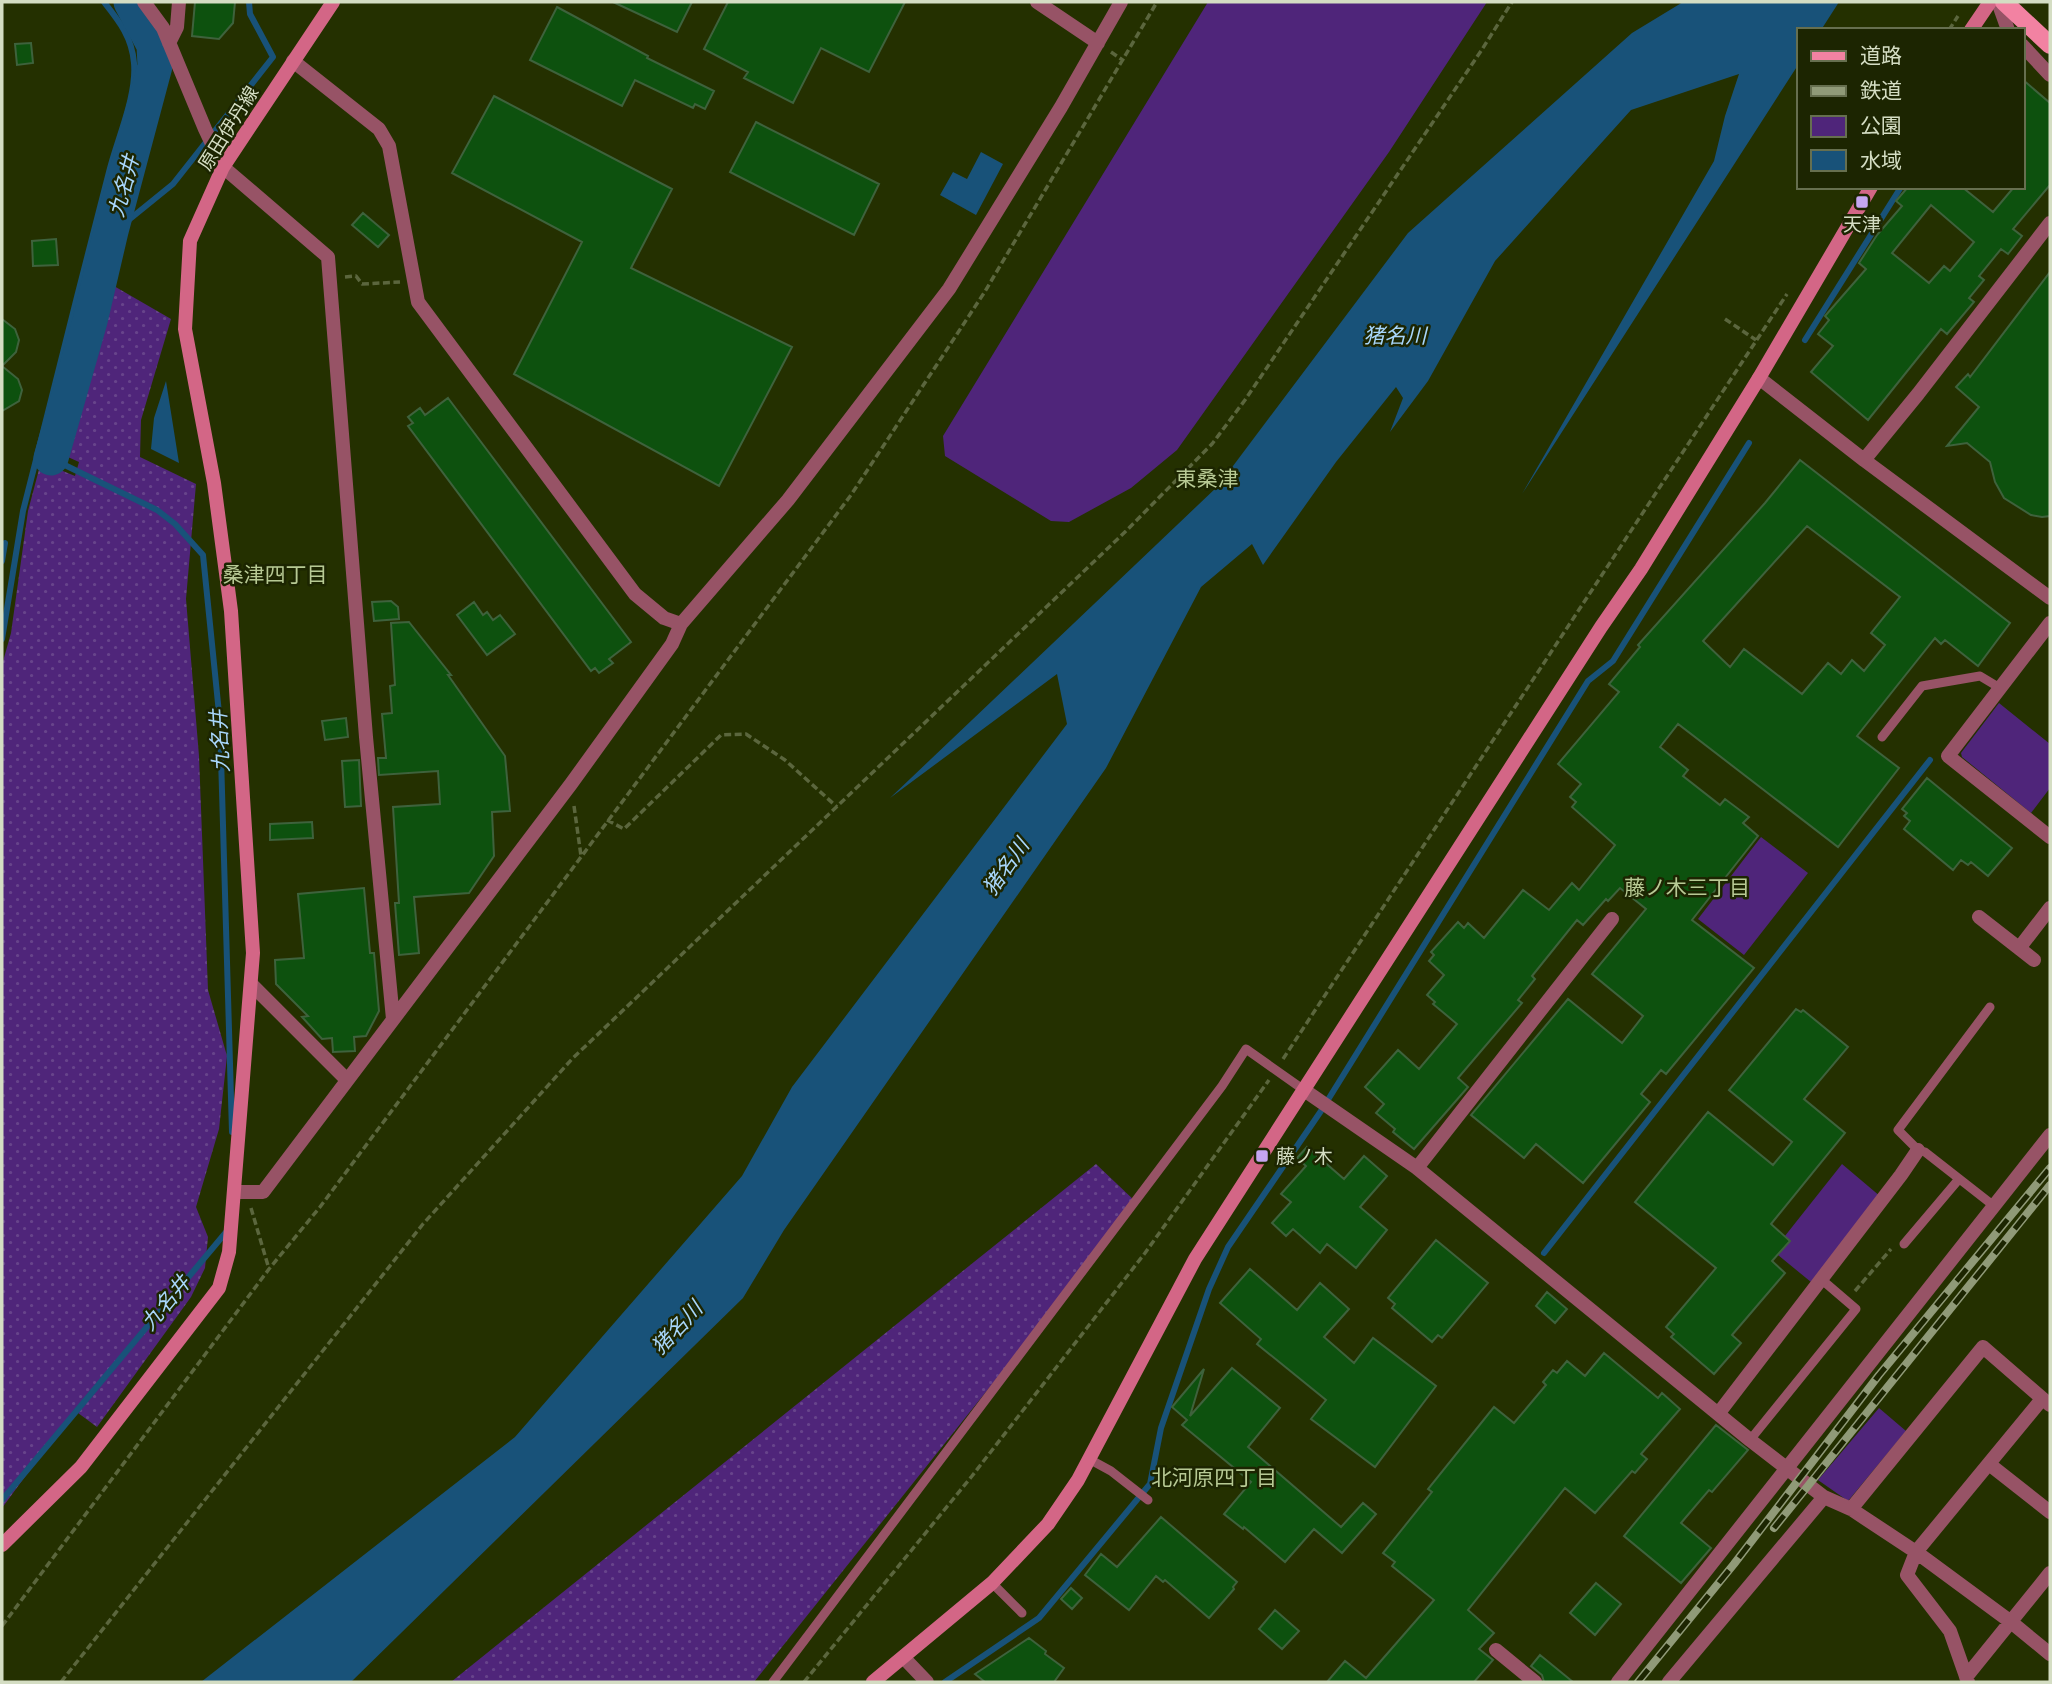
<svg xmlns="http://www.w3.org/2000/svg" width="2052" height="1684" viewBox="0 0 2052 1684" font-family="Commissioner,'Noto Sans JP',sans-serif">
  <defs>
    <pattern id="grass-dots" width="8" height="8" patternUnits="userSpaceOnUse" patternTransform="scale(1.75)"><rect width="8" height="8" fill="#4f257a"/><path d="M2 2h.1M6 6h.1" fill="none" stroke="#67448b" stroke-width="1.8" stroke-linecap="round"/></pattern>
  </defs>
  <rect width="100%" height="100%" fill="#243000"/>
  <!-- grass -->
  <path fill="url(#grass-dots)" d="M107,282L171,319L141,420L140,457L196,484L186,599L199,756L208,990L227,1056L219,1129L196,1207L208,1237L205,1268L191,1297L97,1427L74,1410L2,1508V665L11,633L28,511L41,462L75,476L79,462L59,453L88,364Z
    M1096,1164L1137,1203L754,1682H451Z"/>
  <!-- park -->
  <path fill="#4f257a" d="M1208,2H1487L1389,152L1177,450L1131,488L1069,522L1051,521L945,456L943,436Z
    M1999,703L2050,744V788L2031,813L1962,757L1961,753Z
    M1761,837L1808,873L1744,955L1698,919Z
    M1842,1164L1881,1197L1811,1282L1773,1251Z
    M1879,1408L1906,1431L1848,1501L1818,1480Z"/>
  <!-- water -->
  <path fill="#185279" d="M1683,2H1839L1821,30H1798V65L1522,494L1714,161L1725,116L1739,74L1631,110L1495,261L1428,381L1390,432L1403,398L1396,387L1336,462L1263,565L1252,544L1201,587L1106,768L784,1230L743,1298L351,1682H201L515,1437L742,1176L792,1087L1067,724L1057,674L890,798L1218,486L1408,233L1632,33Z
    M981,152L1003,164L976,215L940,195L953,172L967,179Z
    M166,381L179,463L151,449L154,418Z"/>
  <g fill="none" stroke-linecap="round" stroke-linejoin="round">
    <!-- stream -->
    <path stroke="#185279" stroke-width="6" d="M90,321L96,318L120,227L173,184L273,57L250,14L249,2
      M1805,340L1901,187
      M38,452C61,359 85,265 109,172C117,139 137,96 134,63C132,37 119,21 104,2
      M2,561L5,543
      M2,639L23,511L38,452L157,510L175,524L203,555L220,723L232,1132
      M1544,1253L1930,760
      M2,1500L227,1231
      M945,1682L1039,1618L1150,1484L1161,1428L1209,1289L1228,1247L1321,1111L1588,681L1613,661L1749,443"/>
    <!-- river -->
    <path stroke="#185279" stroke-width="35" d="M51,458L90,321L111,231L155,66L154,45L131,2"/>
  </g>
  <!-- building -->
  <path fill="#0d510e" stroke="#3e623c" stroke-width="2" fill-rule="evenodd" d="M195,2H235L233,23L219,39L192,36Z
    M613,2H692L677,32Z
    M728,2H905L869,72L821,48L793,103L744,78L748,72L704,49Z
    M557,7L648,56L647,58L714,91L705,109L695,104L693,108L635,80L622,106L530,60Z
    M31,43L33,63L17,65L15,44Z
    M2022,79L2050,103V185L2013,229L2022,236L2008,254L2001,249L1979,276L1984,280L1969,298L1974,302L1947,334L1941,329L1868,420L1811,372L1833,346L1818,334L1829,320L1825,316L1866,269L1859,263L1877,235L1902,206L1896,201L1908,187H1962L1993,212L2014,187H2022ZM1931,205L1974,242L1950,271L1944,266L1929,283L1892,253Z
    M494,96L672,189L631,268L792,347L719,486L514,374L582,242L452,173Z
    M756,122L879,184L854,235L730,172Z
    M363,213L389,235L378,247L352,225Z
    M56,239L58,265L33,266L32,241Z
    M2050,272V516L2042,517L2031,515L2004,498L1995,482L1990,462L1967,443L1947,446L1979,407L1956,387L1968,374L1970,377Z
    M2,319L15,329L19,340L16,352L2,366Z
    M2,366L18,379L22,390L19,401L2,411Z
    M448,398L631,642L609,659L613,663L599,673L595,668L591,671L408,426L413,423L408,417L420,408L425,415Z
    M1800,460L2010,623L1978,666L1945,640L1941,644L1935,638L1857,736L1899,768L1838,847L1678,724L1660,747L1688,770L1683,776L1720,805L1725,799L1749,817L1743,823L1758,836L1692,920L1754,968L1666,1074L1661,1070L1641,1094L1650,1102L1583,1183L1536,1144L1524,1158L1471,1115L1568,999L1622,1043L1643,1016L1592,974L1646,909L1620,888L1608,901L1606,899L1583,925L1577,920L1532,976L1535,979L1518,1000L1522,1003L1458,1078L1468,1087L1414,1149L1393,1132L1395,1129L1376,1113L1384,1104L1365,1087L1398,1050L1419,1069L1457,1024L1433,1004L1435,1002L1427,995L1444,975L1429,961L1434,955L1431,952L1458,922L1464,928L1468,923L1484,938L1523,890L1549,910L1572,883L1579,890L1615,845L1572,807L1576,802L1570,797L1581,784L1558,764L1619,692L1609,684L1640,647L1638,645L1765,503ZM1807,526L1900,597L1871,633L1885,645L1864,671L1852,660L1841,674L1828,663L1802,694L1744,649L1730,667L1703,641Z
    M391,601L398,607L399,619L374,621L372,602Z
    M474,602L483,615L487,612L493,620L500,615L515,634L487,655L457,615Z
    M409,622L451,675H448L505,756L510,811L492,812L494,856L469,893L414,897L419,953L399,955L395,903H399L393,807L440,804L438,771L379,775L378,758H386L382,714L392,713L390,686L395,685L391,623Z
    M346,718L348,737L325,740L322,721Z
    M359,760L361,806L345,807L342,761Z
    M1927,778L2012,848L1988,876L1971,862L1968,865L1961,860L1953,870L1904,829L1910,821L1904,816L1907,813L1902,809Z
    M312,822L313,838L270,840V824Z
    M364,888L370,953H374L379,1011L366,1036L354,1037L355,1051L333,1052L332,1038L322,1039L302,1017L308,1016L276,984L275,960L304,958L298,894Z
    M1796,1009L1801,1012L1803,1010L1848,1047L1804,1099L1845,1133L1771,1224L1790,1241L1772,1261L1785,1273L1732,1335L1741,1343L1714,1374L1671,1337L1674,1334L1666,1327L1716,1268L1635,1202L1708,1112L1773,1165L1792,1142L1729,1090Z
    M1307,1147L1344,1179L1364,1156L1387,1176L1360,1207L1387,1230L1356,1268L1327,1244L1320,1253L1293,1229L1286,1236L1272,1223L1291,1202L1281,1194L1306,1166L1297,1158Z
    M1436,1240L1488,1283L1442,1338L1438,1335L1432,1342L1392,1308L1395,1304L1388,1298Z
    M1250,1269L1297,1310L1320,1283L1349,1309L1324,1337L1354,1363L1373,1338L1436,1386L1375,1467L1311,1419L1326,1400L1257,1344L1261,1339L1220,1303Z
    M1547,1292L1567,1309L1555,1323L1536,1306Z
    M1604,1353L1658,1398L1662,1393L1680,1409L1641,1454L1647,1459L1635,1473L1632,1471L1595,1513L1565,1488L1468,1610L1494,1633L1479,1649L1493,1660L1474,1682H1327L1345,1661L1366,1678L1434,1600L1392,1566L1395,1562L1383,1553L1432,1492L1428,1489L1494,1407L1514,1423L1546,1385L1543,1382L1553,1370L1557,1373L1567,1361L1585,1376Z
    M1232,1368L1280,1408L1248,1447L1341,1527L1363,1503L1376,1514L1342,1553L1314,1529L1285,1562L1244,1527L1243,1529L1224,1514L1251,1482L1182,1425L1187,1420L1172,1407L1204,1369L1190,1416Z
    M1716,1425L1748,1450L1712,1492L1709,1490L1681,1523L1711,1548L1681,1583L1624,1536Z
    M1161,1517L1237,1582L1233,1587L1234,1589L1209,1618L1165,1580L1163,1582L1156,1576L1129,1610L1085,1575L1101,1554L1117,1567Z
    M1596,1583L1621,1604L1595,1635L1570,1613Z
    M1071,1588L1082,1598L1072,1609L1061,1599Z
    M1275,1610L1299,1631L1282,1649L1259,1629Z
    M1029,1638L1046,1651L1045,1654L1064,1668L1054,1682H985L975,1674Z
    M1540,1655L1573,1682H1544L1542,1675L1531,1666Z"/>
  <g fill="none" stroke-linecap="round" stroke-linejoin="round">
    <!-- path -->
    <path stroke="#5b663d" stroke-width="3.5" stroke-dasharray="7 3.5" stroke-linecap="butt" d="M1949,30L1958,16
      M1111,52L1124,61
      M345,277L356,276L362,284L400,282
      M1725,319L1756,340
      M574,806L581,856
      M607,820L624,829L721,735L746,734L785,760L837,807
      M1283,1059L1787,294
      M251,1208L269,1269
      M1855,1291L1891,1249
      M2,1626L269,1269L320,1207L851,495L984,293L1157,2
      M61,1682L423,1224L572,1059L1126,531L1212,444L1245,400L1481,51L1512,2
      M804,1682L972,1476L1145,1253L1269,1080"/>
    <!-- lane -->
    <path stroke="#975366" stroke-width="9" d="M1882,737L1922,686L1980,676L2000,688
      M1990,1007L1898,1130L1918,1150L1925,1152L1994,1206
      M1904,1244L1959,1179
      M1750,1440L1856,1309L1821,1279
      M1089,1459L1111,1471L1148,1500
      M992,1583L1022,1613
      M773,1682L1222,1086L1246,1049L1304,1090"/>
    <!-- street -->
    <path stroke="#975366" stroke-width="14" d="M144,2L163,28L205,129L223,167L328,257L366,737L393,1019
      M1037,2L1098,43
      M1998,2L2008,30
      M169,43L177,27L179,2
      M2022,45L2050,75
      M293,61L379,129L389,146L418,302L635,594L664,618L681,624
      M1759,378L1864,460L2050,598
      M1864,460L1918,394L2050,223
      M2050,623L1948,756L2050,837
      M1979,917L2034,960
      M2020,947L2050,908
      M251,984L347,1080
      M1304,1090L1417,1168L1750,1440L1824,1497L1851,1509L1916,1552L2011,1622L2050,1654
      M1417,1168L1612,919
      M234,1192H263L571,784L672,644L681,624L788,500L949,289L1061,107L1121,2
      M1718,1414L1901,1175L1918,1150
      M1989,1464L2050,1512
      M1851,1509L1983,1347L2050,1405
      M1496,1650L1535,1682
      M904,1658L927,1682
      M1966,1677L2050,1573
      M1618,1682L2050,1135
      M1669,1682L1824,1497
      M1968,1682L1950,1631L1907,1575L1916,1552L2042,1399"/>
    <!-- secondary -->
    <path stroke="#d36686" stroke-width="14" d="M1971,30L1990,2
      M2,1545L81,1467L219,1288L229,1252L253,953L231,611L214,483L185,329L190,241L223,167L333,2
      M873,1682L992,1583L1048,1524L1078,1480L1195,1259L1601,627L1641,569L1759,378L1871,187"/>
    <!-- primary -->
    <path stroke="#f282a2" stroke-width="18" d="M2004,2L2050,45"/>
    <!-- rail casing -->
    <g stroke="#909a78" stroke-width="8">
      <path id="rail" d="M1774,1528L2050,1185
        M1638,1682L1734,1564L1879,1375L2050,1168"/>
    </g>
    <!-- rail -->
    <use href="#rail" stroke="#1c2501" stroke-width="5" stroke-dasharray="16" stroke-linecap="butt"/>
  </g>
  <!-- markers -->
  <g fill="#c5a6f1" stroke="#1c2501" stroke-width="2.5">
    <rect x="1855" y="195" width="14" height="14" rx="3.5"/>
    <rect x="1255" y="1149" width="14" height="14" rx="3.5"/>
  </g>
  <g text-anchor="middle" stroke-width="5" stroke-linejoin="round" paint-order="stroke">
    <!-- street labels -->
    <g font-size="19" fill="#d4ddc3" stroke="#1c2501">
      <text transform="translate(228 128) rotate(-58)" y="7">原田伊丹線</text>
    </g>
    <!-- poi labels -->
    <g font-size="19" fill="#d4ddc3" stroke="#1c2501">
      <text x="1862" y="231">天津</text>
      <text x="1276" y="1163" text-anchor="start">藤ノ木</text>
    </g>
    <!-- water labels -->
    <g font-size="21" font-style="italic" fill="#a8d6fb" stroke="#1c2501">
      <text transform="translate(124 186) rotate(-75)" y="7">九名井</text>
      <text x="1395" y="343">猪名川</text>
      <text transform="translate(220 741) rotate(-93)" y="7">九名井</text>
      <text transform="translate(1006 867) rotate(-55)" y="7">猪名川</text>
      <text transform="translate(166 1303) rotate(-50)" y="7">九名井</text>
      <text transform="translate(677 1328) rotate(-47)" y="7">猪名川</text>
    </g>
    <!-- neighbourhood labels -->
    <g font-size="21" fill="#b7c994" stroke="#1c2501">
      <text x="1207" y="486">東桑津</text>
      <text x="275" y="582">桑津四丁目</text>
      <text x="1687" y="895">藤ノ木三丁目</text>
      <text x="1214" y="1485">北河原四丁目</text>
    </g>
  </g>
  <!-- border -->
  <rect width="2052" height="1684" fill="none" stroke="#d4ddc3" stroke-width="7"/>
  <!-- legend -->
  <rect x="1797" y="28" width="228" height="161" fill="#1c2501" stroke="#666f4f" stroke-width="2"/>
  <rect x="1811" y="51" width="35" height="10" fill="#f282a2" stroke="#666f4f" stroke-width="2"/>
  <text x="1860" y="63" font-size="21" fill="#d4ddc3">道路</text>
  <rect x="1811" y="86" width="35" height="10" fill="#909a78" stroke="#666f4f" stroke-width="2"/>
  <text x="1860" y="98" font-size="21" fill="#d4ddc3">鉄道</text>
  <rect x="1811" y="116" width="35" height="21" fill="#4f257a" stroke="#666f4f" stroke-width="2"/>
  <text x="1860" y="133" font-size="21" fill="#d4ddc3">公園</text>
  <rect x="1811" y="150" width="35" height="21" fill="#185279" stroke="#666f4f" stroke-width="2"/>
  <text x="1860" y="168" font-size="21" fill="#d4ddc3">水域</text>
</svg>
